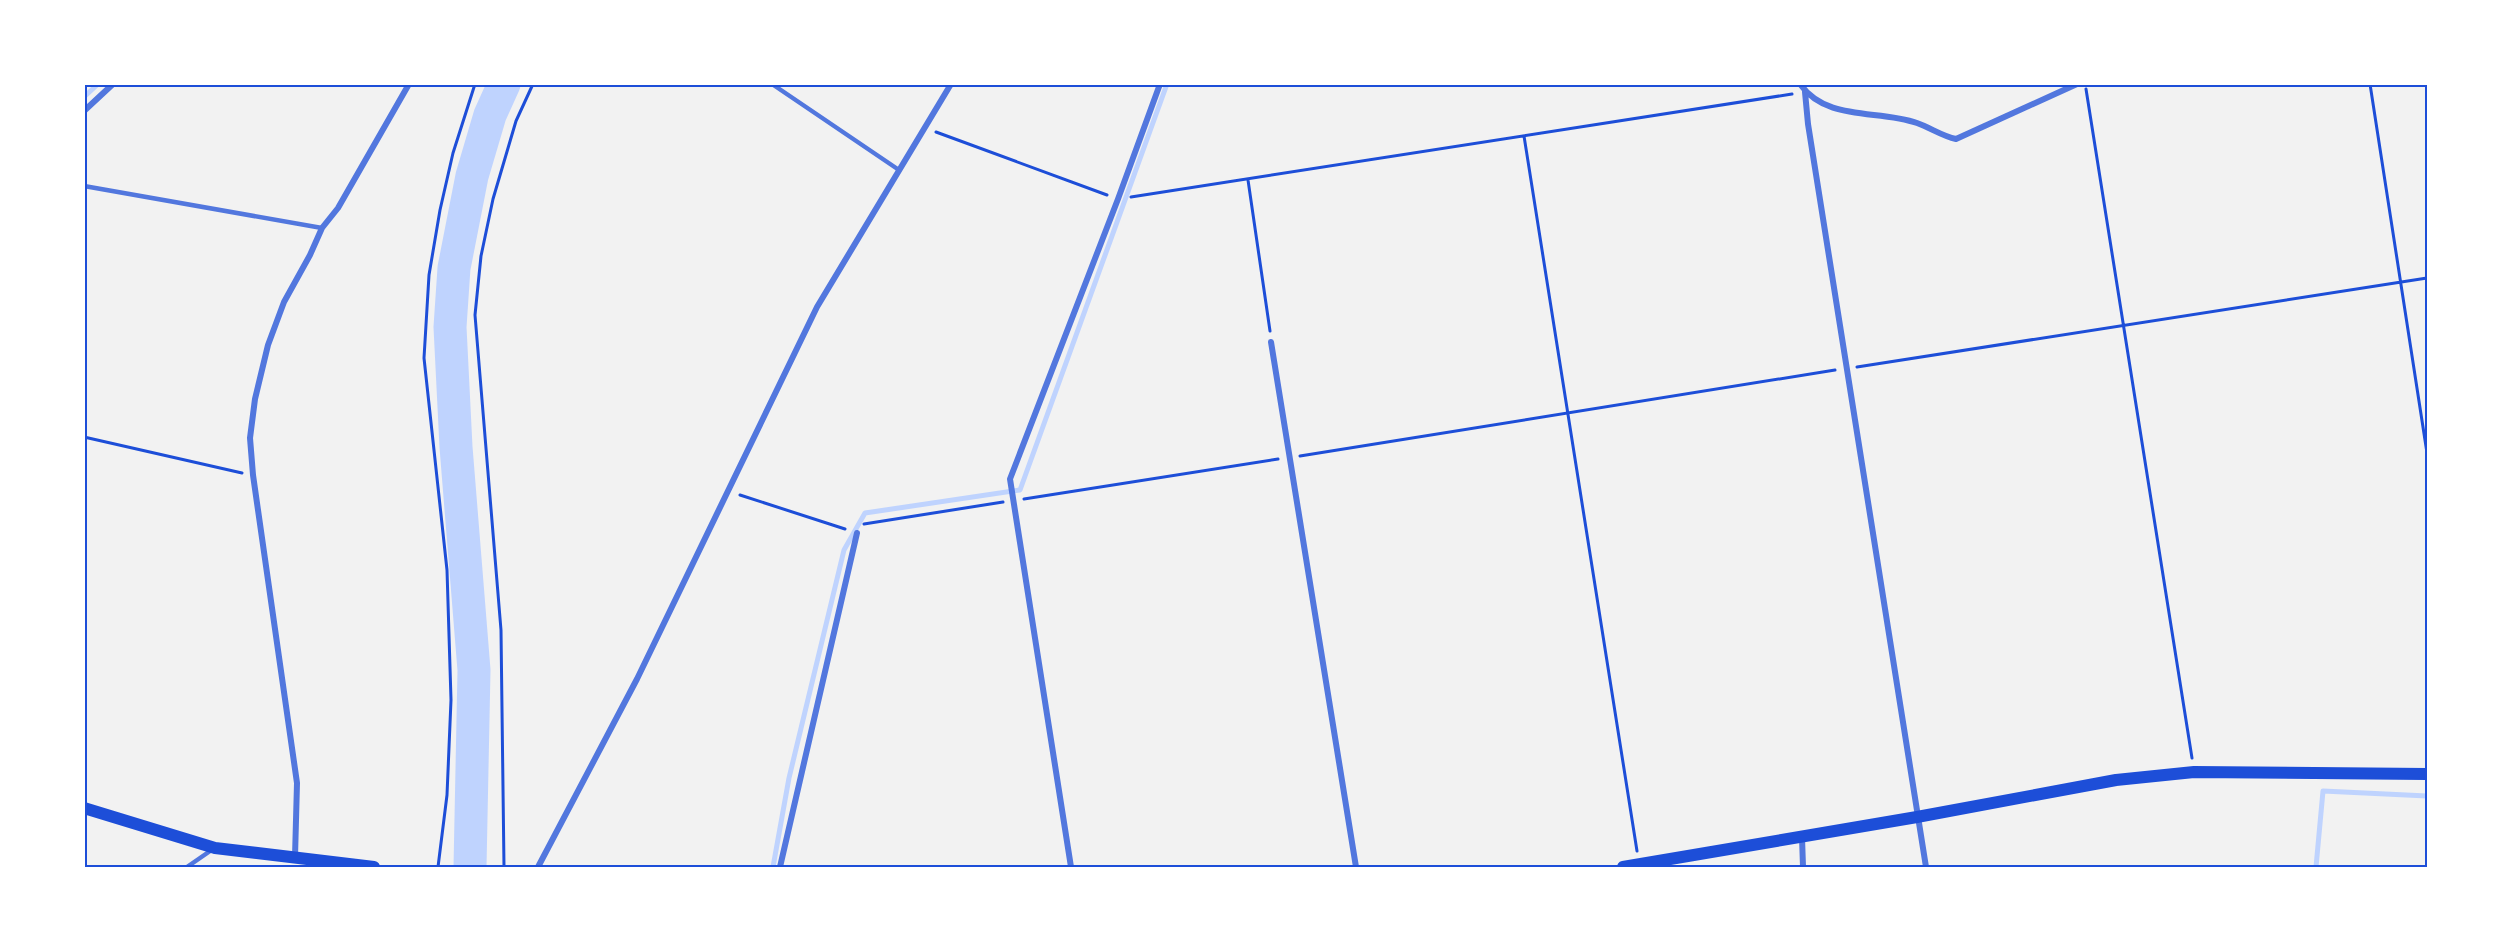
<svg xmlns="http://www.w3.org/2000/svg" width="2511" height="951" viewBox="0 0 2511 951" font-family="'Fira Sans',sans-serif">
  <rect width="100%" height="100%" fill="#f2f2f2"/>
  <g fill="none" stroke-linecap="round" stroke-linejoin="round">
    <!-- stream -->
    <path stroke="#bfd3fe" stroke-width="5" d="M84,97L98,84
      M773,867L789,778L844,550L865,513L1020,490L1167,84
      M2316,867L2323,791L2427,796"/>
    <!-- river -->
    <path stroke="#bfd3fe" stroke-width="33" d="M470,867L474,670L456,447L450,327L454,268L472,176L490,115L504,84"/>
    <!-- path -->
    <path stroke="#1d4ed8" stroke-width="3" d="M2370,84L2427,453
      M2086,89L2192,758
      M936,132L1107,195
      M1524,136L1637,851
      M1248,180L1270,331
      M1131,197L1792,94
      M1857,367L2427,278
      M84,437L242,473
      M1300,456L1835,370
      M740,495L845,529
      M1024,499L1278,459
      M864,524L1003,502
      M438,867L447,795L451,700L447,570L424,358L429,275L440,210L453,153L475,84
      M504,867L501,630L475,315L481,256L493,199L516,121L533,84"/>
    <!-- service -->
    <path stroke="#5277de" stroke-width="4.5" d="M772,84L899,170
      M84,186L322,228
      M187,867L213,849"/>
    <!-- minor -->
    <path stroke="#5277de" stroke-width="6" d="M1800,84C1827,122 1878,109 1917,123C1931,128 1942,136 1956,139L2077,84
      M1805,92L1808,124L1926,867
      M84,111L113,84
      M1271,342L1356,867
      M1802,837L1803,867
      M295,857L297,783L253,475L250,438L255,399L268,345L284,302L310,255L322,228L338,208L409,84
      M538,867L637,679L817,307L951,84
      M780,867L857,533
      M1071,867L1010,479L1118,199L1160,84"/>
    <!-- secondary -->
    <path stroke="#1d4ed8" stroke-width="12" d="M84,808L215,848L374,867
      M1623,867L1917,817L2116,780L2194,772L2427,774"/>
  </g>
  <!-- border -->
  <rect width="2511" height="951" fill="none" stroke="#ffffff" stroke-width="171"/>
  <rect x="86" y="86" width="2340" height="780" fill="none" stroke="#1d4ed8" stroke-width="2"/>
</svg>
